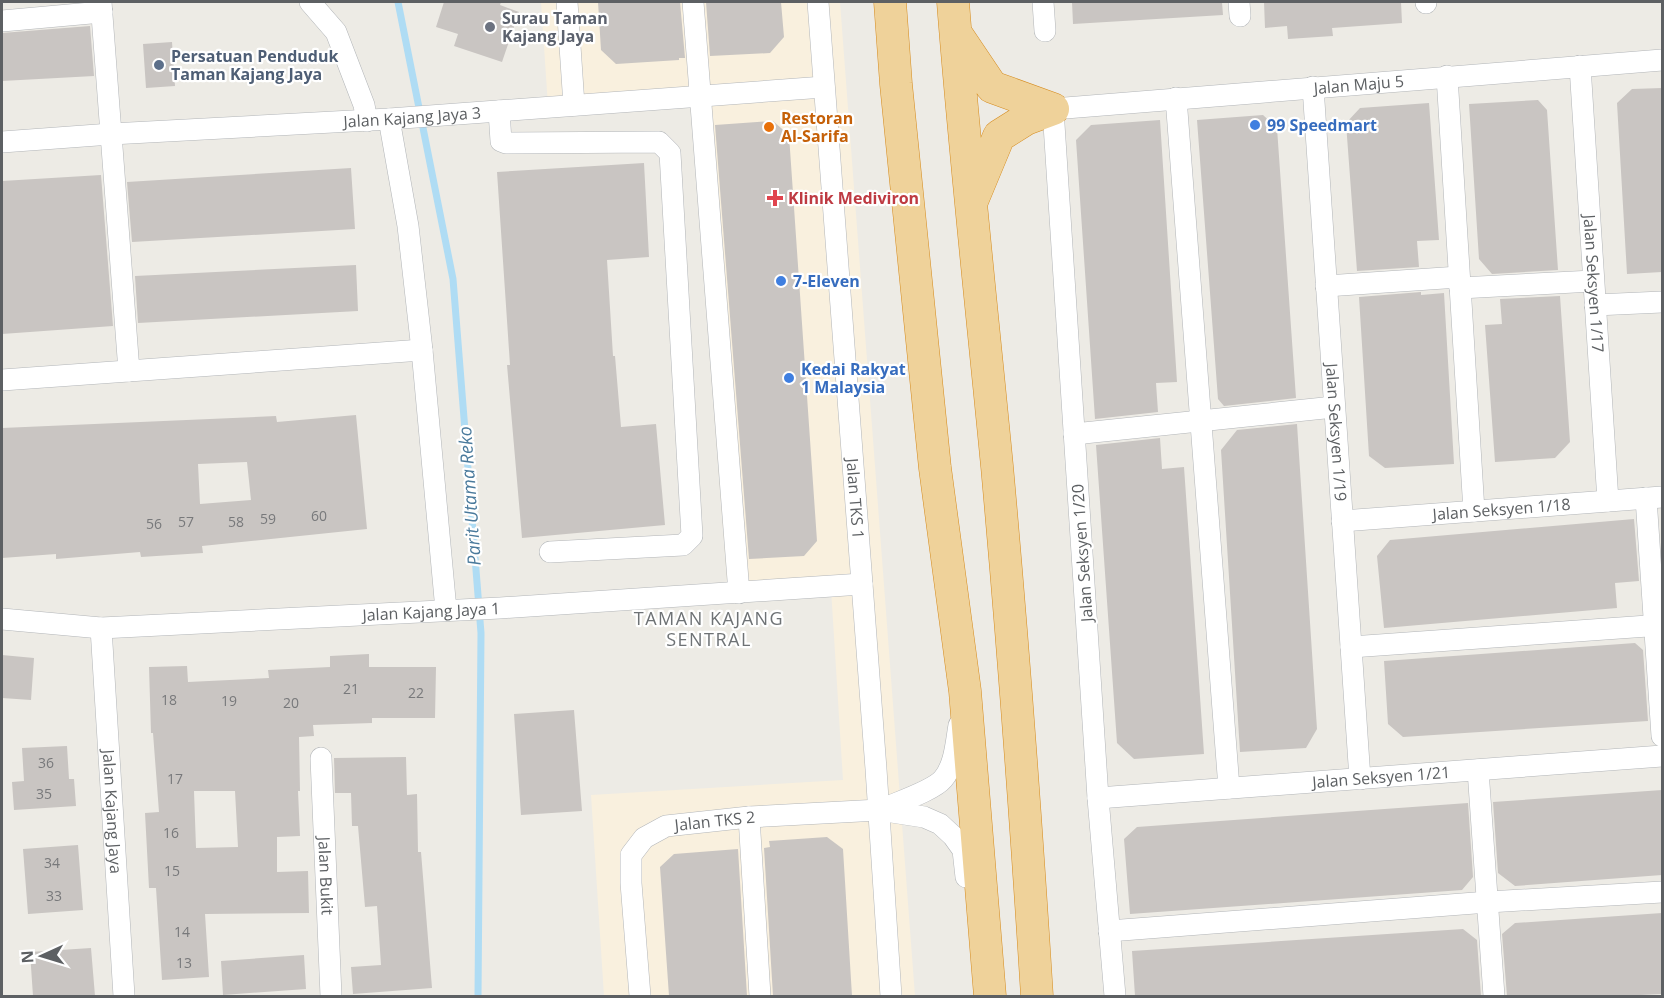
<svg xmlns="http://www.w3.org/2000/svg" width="1664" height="998" viewBox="0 0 1664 998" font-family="'Open Sans',sans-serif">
  <rect width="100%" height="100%" fill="#edebe5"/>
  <!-- commercial -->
  <path fill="#f9f0de" d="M541,2H840L915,996H604L591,795L843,780L831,589L728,595L690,96L548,106Z"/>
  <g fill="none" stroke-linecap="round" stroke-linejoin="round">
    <!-- stream -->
    <path stroke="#afdcf4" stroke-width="7" d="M398,2L453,279L481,633L478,996"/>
  </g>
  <!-- building -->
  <path fill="#c9c5c2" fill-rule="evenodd" d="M444,2H501L500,5L519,12L502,62L454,46L458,34L436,27Z
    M598,2H680L685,58H679V60L616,64L601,50Z
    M706,2H781L784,37L770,53L710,56Z
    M1072,2H1222L1223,15L1073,24Z
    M1264,2H1401L1402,23L1332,28L1333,36L1288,39L1287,26L1265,28Z
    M90,26L94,76L2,81V33Z
    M172,42L175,86L146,88L143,44Z
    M1662,88V272L1627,274L1617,103L1632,89Z
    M1538,100L1547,110L1558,270L1492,274L1479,259L1469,104Z
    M1429,103L1439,240L1417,241L1419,267L1357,271L1346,123L1360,108Z
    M1263,115L1277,128L1296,398L1224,406L1218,399L1197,120Z
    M1160,120L1177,382L1156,383L1158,412L1095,419L1076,140L1091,125Z
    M773,121L789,135L817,541L804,556L749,559L715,125Z
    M644,163L649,257L607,260L613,356H615L621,427L656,424L665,525L522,538L507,365H510L497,172Z
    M351,168L355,229L132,242L127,182Z
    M101,175L113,326L2,334V181Z
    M356,265L358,311L138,323L135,276Z
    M1421,292V295L1444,293L1454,464L1385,468L1369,456L1359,297Z
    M1560,296L1570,442L1555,458L1495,462L1485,325L1502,324L1500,299Z
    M356,415L367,529L202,546L203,553L141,557L140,552L56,559V554L2,558V428L276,416L277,422ZM247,462L251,500L200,504L198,464Z
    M1297,424L1317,729L1306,748L1240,752L1221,450L1237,430Z
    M1160,438L1162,469L1184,467L1204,754L1134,759L1117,743L1096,445Z
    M1634,519L1639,581L1615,583L1617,608L1384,628L1377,556L1390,540Z
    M1635,643L1643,650L1648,721L1403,737L1388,724L1384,661Z
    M369,654V667H436L435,718H372V723L313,725L314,736L299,737L300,791H298L300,836L277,837V872L308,871L309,913L205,914L209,977L162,980L156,888H149L145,813L159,812L153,733H151L149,667L187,666L188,682L269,678L268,670L330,667V656ZM194,791H235L238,847L196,848Z
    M2,655L34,658L31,700L2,698Z
    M574,710L582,811L521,815L514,714Z
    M67,746L69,779H74L76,806L14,810L12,782L24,781L22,748Z
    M406,757L407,795L417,794L418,852H421L432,988L353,994L351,967L381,965L377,906L365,907L358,826H352L351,793H335L334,758Z
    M1662,790V875L1515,886L1498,873L1493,802Z
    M1468,803L1473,877L1462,890L1130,914L1124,839L1137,827Z
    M827,837L843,849L852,996H773L764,848L770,847L769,841Z
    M78,845L83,910L28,914L23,849Z
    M738,849L747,996H669L660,867L674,854Z
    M1662,913V994L1620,996H1507L1502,934L1515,923Z
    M1463,929L1477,940L1481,996H1135L1132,951Z
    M91,948L95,996H33L30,952Z
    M304,955L306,989L223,995L221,961Z"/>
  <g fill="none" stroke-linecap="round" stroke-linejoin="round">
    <!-- minor casing -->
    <g stroke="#b2b5b8" stroke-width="22">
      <g id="minor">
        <path d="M101,2L129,371"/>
        <path d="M310,2L336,32L364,105L367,121"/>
        <path d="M567,2L574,105"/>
        <path d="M693,2L739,593"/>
        <path id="s1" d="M818,2L876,769L891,996"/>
        <path d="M1043,2L1045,31"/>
        <path d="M1239,2L1240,16"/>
        <path d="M1426,2V3"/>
        <path d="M2,21L102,12"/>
        <path id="s2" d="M1580,66L1608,501"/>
        <path d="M1447,76L1474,511"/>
        <path id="s3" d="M1313,87L1360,779"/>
        <path d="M1176,98L1229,788"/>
        <path d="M499,111L501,141L506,143L659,142L670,153L692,536L683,545L550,552"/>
        <path d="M389,119L408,226L422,350L446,610"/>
        <path id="s4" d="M2,142L111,134L389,119L824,87"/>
        <path d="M1326,286L1459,277"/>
        <path d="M1460,288L1593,281"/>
        <path d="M1595,305L1662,302"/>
        <path d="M2,380L422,350"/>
        <path d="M1074,434L1334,407"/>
        <path d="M1646,498L1662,736"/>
        <path id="s5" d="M1342,521L1662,497"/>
        <path id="s6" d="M2,619L101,628L500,608L862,584"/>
        <path id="s7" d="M101,628L124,996"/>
        <path d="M1351,647L1662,625"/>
        <path id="s8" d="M321,758L331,996"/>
        <path d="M1478,770L1494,996"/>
        <path id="s9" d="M1098,798L1662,756"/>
        <path d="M880,810C895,803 933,791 943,779C955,765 956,742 959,725"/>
        <path d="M749,817L760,996"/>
        <path d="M1109,931L1488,902L1662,892"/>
        <path id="s10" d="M640,996L631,883V855L644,838L666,826L749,817L879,810L924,817L940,824L953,836L963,850L966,877"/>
        <path id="s11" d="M1115,996L1098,798L1053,109L1662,60"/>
      </g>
    </g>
    <!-- highway casing -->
    <g stroke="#d58b1e" stroke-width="33">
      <path id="highway" d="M890,2L896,84L935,468L965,691L990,996
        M953,2C965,157 982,311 997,466C1013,643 1026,820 1037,996
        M957,35L992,87L1053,109
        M972,201L999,136L1026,119L1053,109"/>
    </g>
    <!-- minor -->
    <use href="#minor" stroke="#fff" stroke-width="21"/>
    <!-- highway -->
    <use href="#highway" stroke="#efd29a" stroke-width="32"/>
  </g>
  <!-- markers -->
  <circle fill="#6b7280" stroke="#fff" stroke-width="2" cx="490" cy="27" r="6"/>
  <circle fill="#5c6f8a" stroke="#fff" stroke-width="2" cx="159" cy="65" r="6"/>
  <g fill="#3f7fe0" stroke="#fff" stroke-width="2">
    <circle cx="1255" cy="125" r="6"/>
    <circle cx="781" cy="281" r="6"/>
    <circle cx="789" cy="378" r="6"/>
  </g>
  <circle fill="#e8710a" stroke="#fff" stroke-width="2" cx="769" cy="127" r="6"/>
  <path fill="#e0444e" stroke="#fff" stroke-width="2" d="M772 189h6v6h6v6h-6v6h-6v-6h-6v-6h6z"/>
  <g text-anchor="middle" stroke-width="4.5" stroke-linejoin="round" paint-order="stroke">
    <!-- number labels -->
    <g font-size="14" fill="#78797b">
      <text x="319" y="521">60</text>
      <text x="268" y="524">59</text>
      <text x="186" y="527">57</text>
      <text x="236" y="527">58</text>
      <text x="154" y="529">56</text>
      <text x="351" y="694">21</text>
      <text x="416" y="698">22</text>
      <text x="169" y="705">18</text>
      <text x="229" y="706">19</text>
      <text x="291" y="708">20</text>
      <text x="46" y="768">36</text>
      <text x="175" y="784">17</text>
      <text x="44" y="799">35</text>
      <text x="171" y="838">16</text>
      <text x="52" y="868">34</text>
      <text x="172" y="876">15</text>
      <text x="54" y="901">33</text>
      <text x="182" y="937">14</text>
      <text x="184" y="968">13</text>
    </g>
    <!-- worship labels -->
    <g font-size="16" font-weight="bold" fill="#5b616d" stroke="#fff" text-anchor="start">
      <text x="502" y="24">Surau Taman<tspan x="502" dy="18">Kajang Jaya</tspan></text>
    </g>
    <!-- service labels -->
    <g font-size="16" font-weight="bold" fill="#4e5e75" stroke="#fff" text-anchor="start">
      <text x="171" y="62">Persatuan Penduduk<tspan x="171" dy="18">Taman Kajang Jaya</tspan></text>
    </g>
    <!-- street labels -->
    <g font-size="16" fill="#5d6063" stroke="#fff">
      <text dy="6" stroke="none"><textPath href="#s11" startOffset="1196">Jalan Maju 5</textPath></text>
      <text dy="6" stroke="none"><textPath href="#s4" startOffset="411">Jalan Kajang Jaya 3</textPath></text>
      <text dy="6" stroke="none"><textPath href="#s2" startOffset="218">Jalan Seksyen 1/17</textPath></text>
      <text dy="6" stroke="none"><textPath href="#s3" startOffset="346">Jalan Seksyen 1/19</textPath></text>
      <text dy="6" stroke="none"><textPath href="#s1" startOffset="498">Jalan TKS 1</textPath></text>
      <text dy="6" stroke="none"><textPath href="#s5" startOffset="160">Jalan Seksyen 1/18</textPath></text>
      <text transform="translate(1082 553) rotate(-94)" y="6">Jalan Seksyen 1/20</text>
      <text dy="6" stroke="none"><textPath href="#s6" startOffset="430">Jalan Kajang Jaya 1</textPath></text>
      <text dy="6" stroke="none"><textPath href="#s9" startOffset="284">Jalan Seksyen 1/21</textPath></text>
      <text dy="6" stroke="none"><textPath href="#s7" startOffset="184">Jalan Kajang Jaya</textPath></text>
      <text dy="6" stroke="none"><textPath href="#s10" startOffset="237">Jalan TKS 2</textPath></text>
      <text dy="6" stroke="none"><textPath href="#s8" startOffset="118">Jalan Bukit</textPath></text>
    </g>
    <!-- food labels -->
    <g font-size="16" font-weight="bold" fill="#c56008" stroke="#fff" text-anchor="start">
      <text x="781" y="124">Restoran<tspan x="781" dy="18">Al-Sarifa</tspan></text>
    </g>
    <!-- shop labels -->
    <g font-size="16" font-weight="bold" fill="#366cbe" stroke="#fff" text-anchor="start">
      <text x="1267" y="131">99 Speedmart</text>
      <text x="793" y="287">7-Eleven</text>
      <text x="801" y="375">Kedai Rakyat<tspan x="801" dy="18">1 Malaysia</tspan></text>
    </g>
    <!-- health labels -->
    <g font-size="16" font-weight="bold" fill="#be3a42" stroke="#fff" text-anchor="start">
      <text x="788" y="204">Klinik Mediviron</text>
    </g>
    <!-- water labels -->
    <g font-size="18" font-style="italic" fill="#4a7a9c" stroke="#fff">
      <text transform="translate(470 496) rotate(-94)" y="6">Parit Utama Reko</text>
    </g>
    <!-- neighbourhood labels -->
    <g font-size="18" letter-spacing="1.5" fill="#6e7275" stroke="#fff">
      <text x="709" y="625">TAMAN KAJANG<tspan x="709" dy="21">SENTRAL</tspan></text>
    </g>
  </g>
  <!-- border -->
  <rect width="1664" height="998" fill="none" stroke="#5d6063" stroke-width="6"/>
  <!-- north arrow -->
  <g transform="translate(42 956) rotate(266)" stroke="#ffffff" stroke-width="4.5" paint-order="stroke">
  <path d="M0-4.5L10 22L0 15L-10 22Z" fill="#5d6063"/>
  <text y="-9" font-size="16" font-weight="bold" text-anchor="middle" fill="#5d6063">N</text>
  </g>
</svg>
